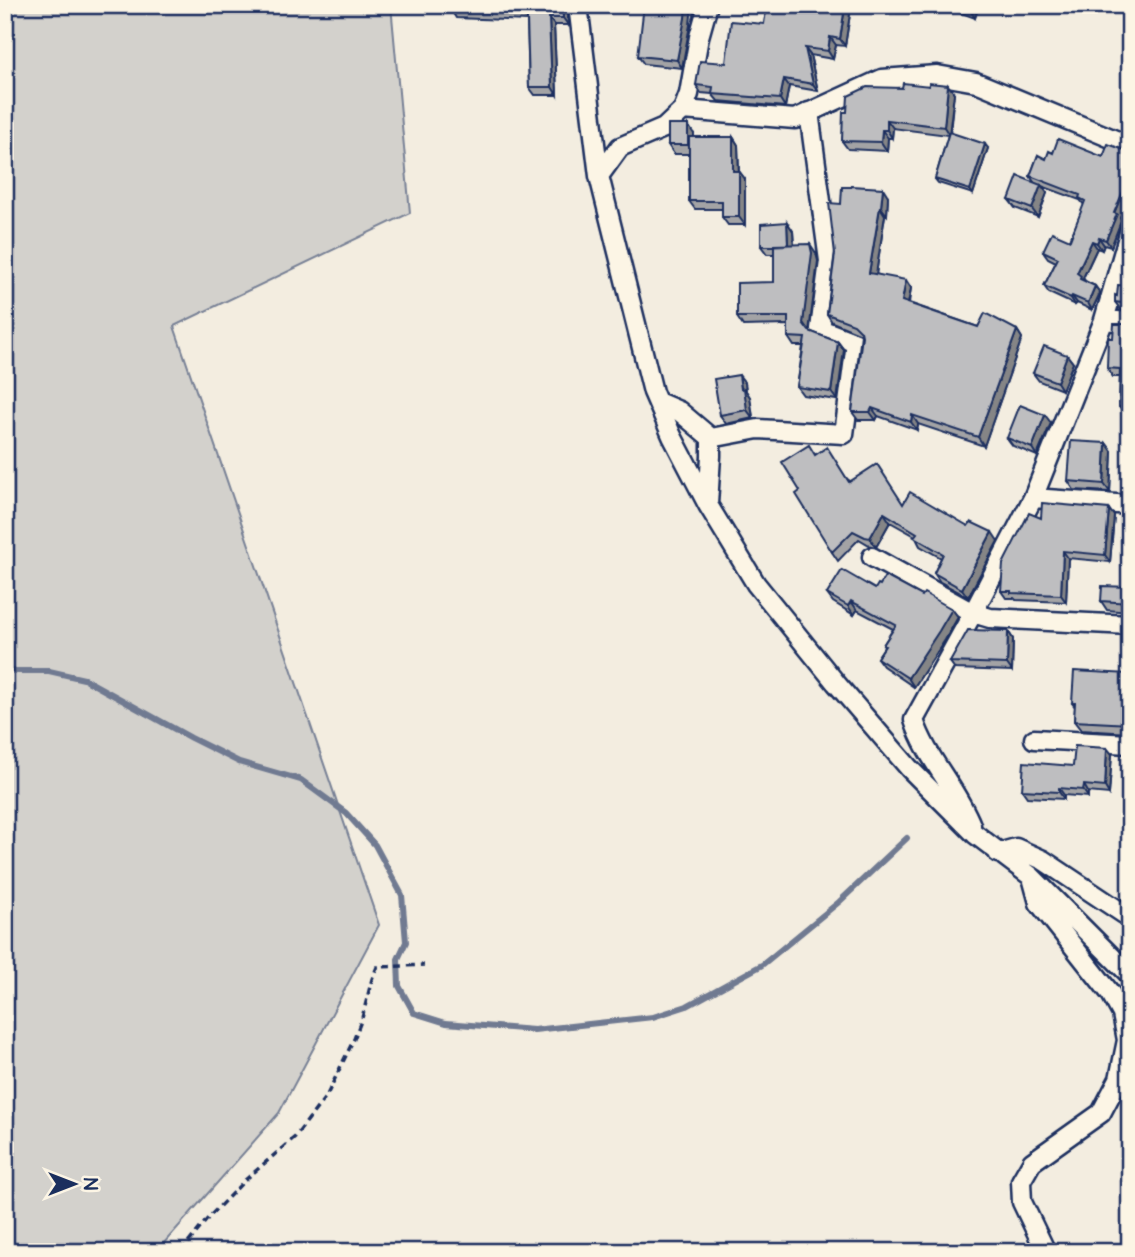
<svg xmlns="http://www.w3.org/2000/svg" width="1135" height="1257" viewBox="0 0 1135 1257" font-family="'Architects Daughter',sans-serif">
  <rect width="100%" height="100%" fill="#f3ede0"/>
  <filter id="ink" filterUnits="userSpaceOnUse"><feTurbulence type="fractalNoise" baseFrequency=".0143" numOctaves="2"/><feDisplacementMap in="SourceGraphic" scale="14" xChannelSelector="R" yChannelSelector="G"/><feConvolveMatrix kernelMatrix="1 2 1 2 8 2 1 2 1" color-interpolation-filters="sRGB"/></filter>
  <g filter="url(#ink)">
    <!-- green -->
    <path fill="#d3d1cc" stroke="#778095" stroke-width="2" d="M8,5H391L410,213L174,326L379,925L279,1113L156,1252H5V22Z"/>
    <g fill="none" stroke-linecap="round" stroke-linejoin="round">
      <!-- stream -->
      <path stroke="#707a91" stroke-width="6" d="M5,671H49L84,679L191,738L239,762L301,780L346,813L375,845L402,895L406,942L398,959L399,986L414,1013L446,1023L534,1030L653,1017L687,1006L762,965L839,902L907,838"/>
      <!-- minor casing -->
      <g stroke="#1b2f5e" stroke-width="23">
        <path id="minor" d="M578,5L599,176L653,392L672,436L708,505L756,584L836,683L909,768L975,834L1032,877L1130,975
          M683,110L795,119L882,79L937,75L976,82L1130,146
          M599,176L620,147L664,128L683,110L689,94L699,37L708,5
          M1104,320L1130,322
          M658,402L679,411L711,438
          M1033,498L1130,505
          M708,504L711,456V438L758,429L844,434L856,343L820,329L829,261L809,112
          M872,557L973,613L990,618L1130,625
          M1034,739L1130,744
          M971,825C956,787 926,758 914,720L973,613L1033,498L1104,320L1130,230
          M998,853L1016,848L1043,860L1130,918
          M1033,881L1039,903L1111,994L1122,1014L1127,1040L1119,1079L1101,1113L1032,1162L1021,1181L1022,1202L1046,1252"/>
      </g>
      <!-- path -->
      <path stroke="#1b2f5e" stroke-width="3.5" stroke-dasharray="7 5" stroke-linecap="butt" d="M181,1252L209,1217L244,1181L295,1137L327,1095L354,1039L362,1018L372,979L377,967L424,965"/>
      <!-- minor -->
      <use href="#minor" stroke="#fcf5e5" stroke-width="18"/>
    </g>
    <!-- wall -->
    <path fill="#a3a3a5" stroke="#1b2f5e" stroke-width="2" d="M451,5H567L568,25H554L557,95H535L529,87L527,21L456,18L451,10Z
      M767,5H842V6L850,14L845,46L836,45L833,59L810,55L818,91L789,86L785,107L718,101L712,94L701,93L696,85L726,63L764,24Z
      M940,5H979L975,18Z
      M690,25L682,68L644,64L638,56Z
      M954,93L950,133L988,148L973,194L938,183L935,179L948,135L893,128L892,138H888L887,151L848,149L842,141L847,112Z
      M694,134V137H733L738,145L739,171L745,179V225H728L722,217V209H695L689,201V154H674L668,145Z
      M1038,155L1121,221L1111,247L1104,245L1102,250L1097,248L1083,278L1085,281L1095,286L1100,293L1092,310L1077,303L1075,305L1049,293L1044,286L1056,262L1048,258L1043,251L1070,240L1084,205L1080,200L1042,186L1047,193L1038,217L1015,208L1009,200L1034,182L1030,176Z
      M888,196L887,215H885L876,274L911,288L909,303L978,327L1017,330L1022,338L984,446L918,424L917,430L878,416L876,420H858L852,412L861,334L832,322L827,314L841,204Z
      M787,222L793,231L794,245L816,253L818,261L809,331L838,342L844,350L837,400L803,395L797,387L803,346H794L788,337V325L743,326L737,317L774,282V254H767L761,246Z
      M1130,286V311L1121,310L1115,302L1117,296Z
      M1130,324V415H1125L1119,407L1120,377H1113L1107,368L1113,338Z
      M1067,355L1073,363L1062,390L1039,381L1033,373Z
      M745,383L746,391L750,397L753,418L726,424L720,415Z
      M1051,423L1037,456L1013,446L1007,438Z
      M1106,443L1112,451L1110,492L1074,490L1068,481Z
      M815,454L850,481L903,504L968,526L998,541L968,597L940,582L934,573L941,558L920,546L915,536L890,522L876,547L871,546L859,539L838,561L832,552L800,491Z
      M1114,516L1110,562L1068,558L1066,602L1016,600L1014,598H1006L1001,591L1041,518Z
      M880,585L922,596L952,609L958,617L945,640L914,687L883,666L877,658L884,647L883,645L893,629L857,610L854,615L833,602L827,594L875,589Z
      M1130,587V612L1107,610L1101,601Z
      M1008,631L1013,639L1012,671L955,669L950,662Z
      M1130,672V733L1081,730L1074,721L1075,707L1072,703L1129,674Z
      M1112,754L1109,794L1088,792V797L1064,795V799L1027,797L1022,790L1073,766Z"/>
    <!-- shaded-wall -->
    <path fill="#858586" stroke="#1b2f5e" stroke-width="2" d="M562,5H567L568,25L563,18Z
      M686,5H692L690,25L682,68L677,60Z
      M971,5H979L975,18L970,10Z
      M845,7L850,14L845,46L840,39Z
      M549,18L554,25L557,95L552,87Z
      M830,37L836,45L833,59L828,51Z
      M805,48L810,55L818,91L813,84Z
      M784,79L789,86L785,107L780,99Z
      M948,85L954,93L949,135L944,127Z
      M887,120L893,128L892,138L887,130Z
      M688,125L694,134V154L688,145Z
      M882,130L888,138L887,151L881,142Z
      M733,137L738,145L739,179L733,171Z
      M985,144L988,148L973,194L970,190Z
      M739,171L745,179V225L739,217Z
      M1130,175V194L1120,218L1121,221L1111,247L1106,240L1114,213Z
      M1041,185L1047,193L1038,217L1032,209Z
      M883,188L888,196L887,215L881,207Z
      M880,207L885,215L875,281L869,273Z
      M787,222L793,231L794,253L788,245Z
      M1099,238L1104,245L1102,250L1097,243Z
      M1092,241L1097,248L1083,278L1086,282L1080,279L1077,273Z
      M810,244L816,253L818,261L809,332L803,323Z
      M906,280L911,288L907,309L902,301Z
      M1095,286L1100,293L1092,310L1088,303Z
      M1072,296L1077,303L1075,305L1071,298Z
      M1017,330L1022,338L984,446L978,437Z
      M838,342L844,350L837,400L831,392Z
      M1067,355L1073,363L1062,390L1057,382Z
      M739,375L745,383L746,391L750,397L753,418L747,410L741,389Z
      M872,408L878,416L876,420L870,412Z
      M912,415L918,424L917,430L911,422Z
      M1045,415L1051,423L1037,456L1032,448Z
      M1106,443L1112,451L1110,492L1104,484Z
      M1109,509L1114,516L1110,562L1105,555Z
      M884,513L890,522L876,547L870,538Z
      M992,532L998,541L968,597L962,589Z
      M1063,551L1068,558L1066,602L1061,595Z
      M851,601L857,610L854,615L848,606Z
      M952,609L958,617L945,640L914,687L908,678Z
      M1008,631L1013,639L1012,671L1007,664Z
      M1107,748L1112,754L1109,794L1105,787Z
      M1084,785L1088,792V797L1083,790Z
      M1059,788L1064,795V799L1059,792Z"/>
    <!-- building -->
    <path fill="#bebec0" stroke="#1b2f5e" stroke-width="2" d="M451,5H562L563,18H549L552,87H529L527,18H525V14L451,10Z
      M644,5H686L685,18L677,60L638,56Z
      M767,5H836L845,7L840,39L830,37L828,51L805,48L813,84L784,79L780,99L712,94L713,87L696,85L700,61L726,63L731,21L764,24Z
      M956,5H971L970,10Z
      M903,83L929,86V83L948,85L944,127L887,120V130H882L881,142L842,141L843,112H847L848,96L867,87L902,88Z
      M668,125H688V145H668Z
      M949,132L985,144L970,190L935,179Z
      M689,137H733V171H739V217H722V201H689Z
      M1058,139L1103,157L1108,144L1130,152V175L1114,213L1117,214L1106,240L1099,238L1097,243L1092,241L1077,273L1081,276L1080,279L1095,286L1088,303L1072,296L1071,298L1044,286L1058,258L1043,251L1052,232L1070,240L1085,201L1079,198L1080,195L1030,176L1038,155L1046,159L1049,151L1053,153Z
      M1018,176L1041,185L1032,209L1009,200Z
      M851,186L883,188L881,207H880L869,273L906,280L902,301L978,327L985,313L1017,330L978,437L912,415L911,422L872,408L870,412H852L862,336L861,331L854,324L827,314L835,254L829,203L841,204L842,187H851Z
      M787,222L788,245L761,246V224Z
      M810,244L812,253L803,323L809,331L838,342L831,392L797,387L805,338L788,337V317H737V283L774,282V245Z
      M1118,285L1130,286V304L1115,302V295L1117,296Z
      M1114,324H1130V407H1119L1120,369L1107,368L1108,338H1113Z
      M1044,346L1067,355L1057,382L1033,373Z
      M739,375L741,389L744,388L747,410L720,415L714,379Z
      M1020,405L1045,415L1032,448L1007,438Z
      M1071,441L1106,443L1104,484L1068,481Z
      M809,445L815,455L827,447L849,482L877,464L903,504L910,492L968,526L971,522L992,532L962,589L934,573L943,554L914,537L917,533L884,513L870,538L865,537L853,531L832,552L796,494L800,491L782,462Z
      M1042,503L1109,509L1105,555L1063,551L1061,595L1011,593V591H1001L1003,564L1029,513L1041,518Z
      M842,570L875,589L878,584L880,585L885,576L922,596L924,593L952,609L939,631L908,678L877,658L885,646L883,645L896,625L851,601L848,606L827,594Z
      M1102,586L1130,587V603L1101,601Z
      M968,630L1008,631L1007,664L950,662Z
      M1074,671L1129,674V672H1130V724L1074,721L1075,703H1072Z
      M1075,746L1107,748L1105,787L1084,785L1083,790L1059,788V792L1022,790L1024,762L1073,766Z"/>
  </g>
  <!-- margin -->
  <rect width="1135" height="1257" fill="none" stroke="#fcf5e5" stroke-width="28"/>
  <rect x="14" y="14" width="1107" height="1229" fill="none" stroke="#1b2f5e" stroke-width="2.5" filter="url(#ink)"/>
  <!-- north arrow -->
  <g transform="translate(74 1184) rotate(90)" stroke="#fcf5e5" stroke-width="5" paint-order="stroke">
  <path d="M0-5L12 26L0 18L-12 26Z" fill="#1b2f5e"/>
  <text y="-10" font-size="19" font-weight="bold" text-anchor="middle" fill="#1b2f5e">N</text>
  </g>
</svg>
